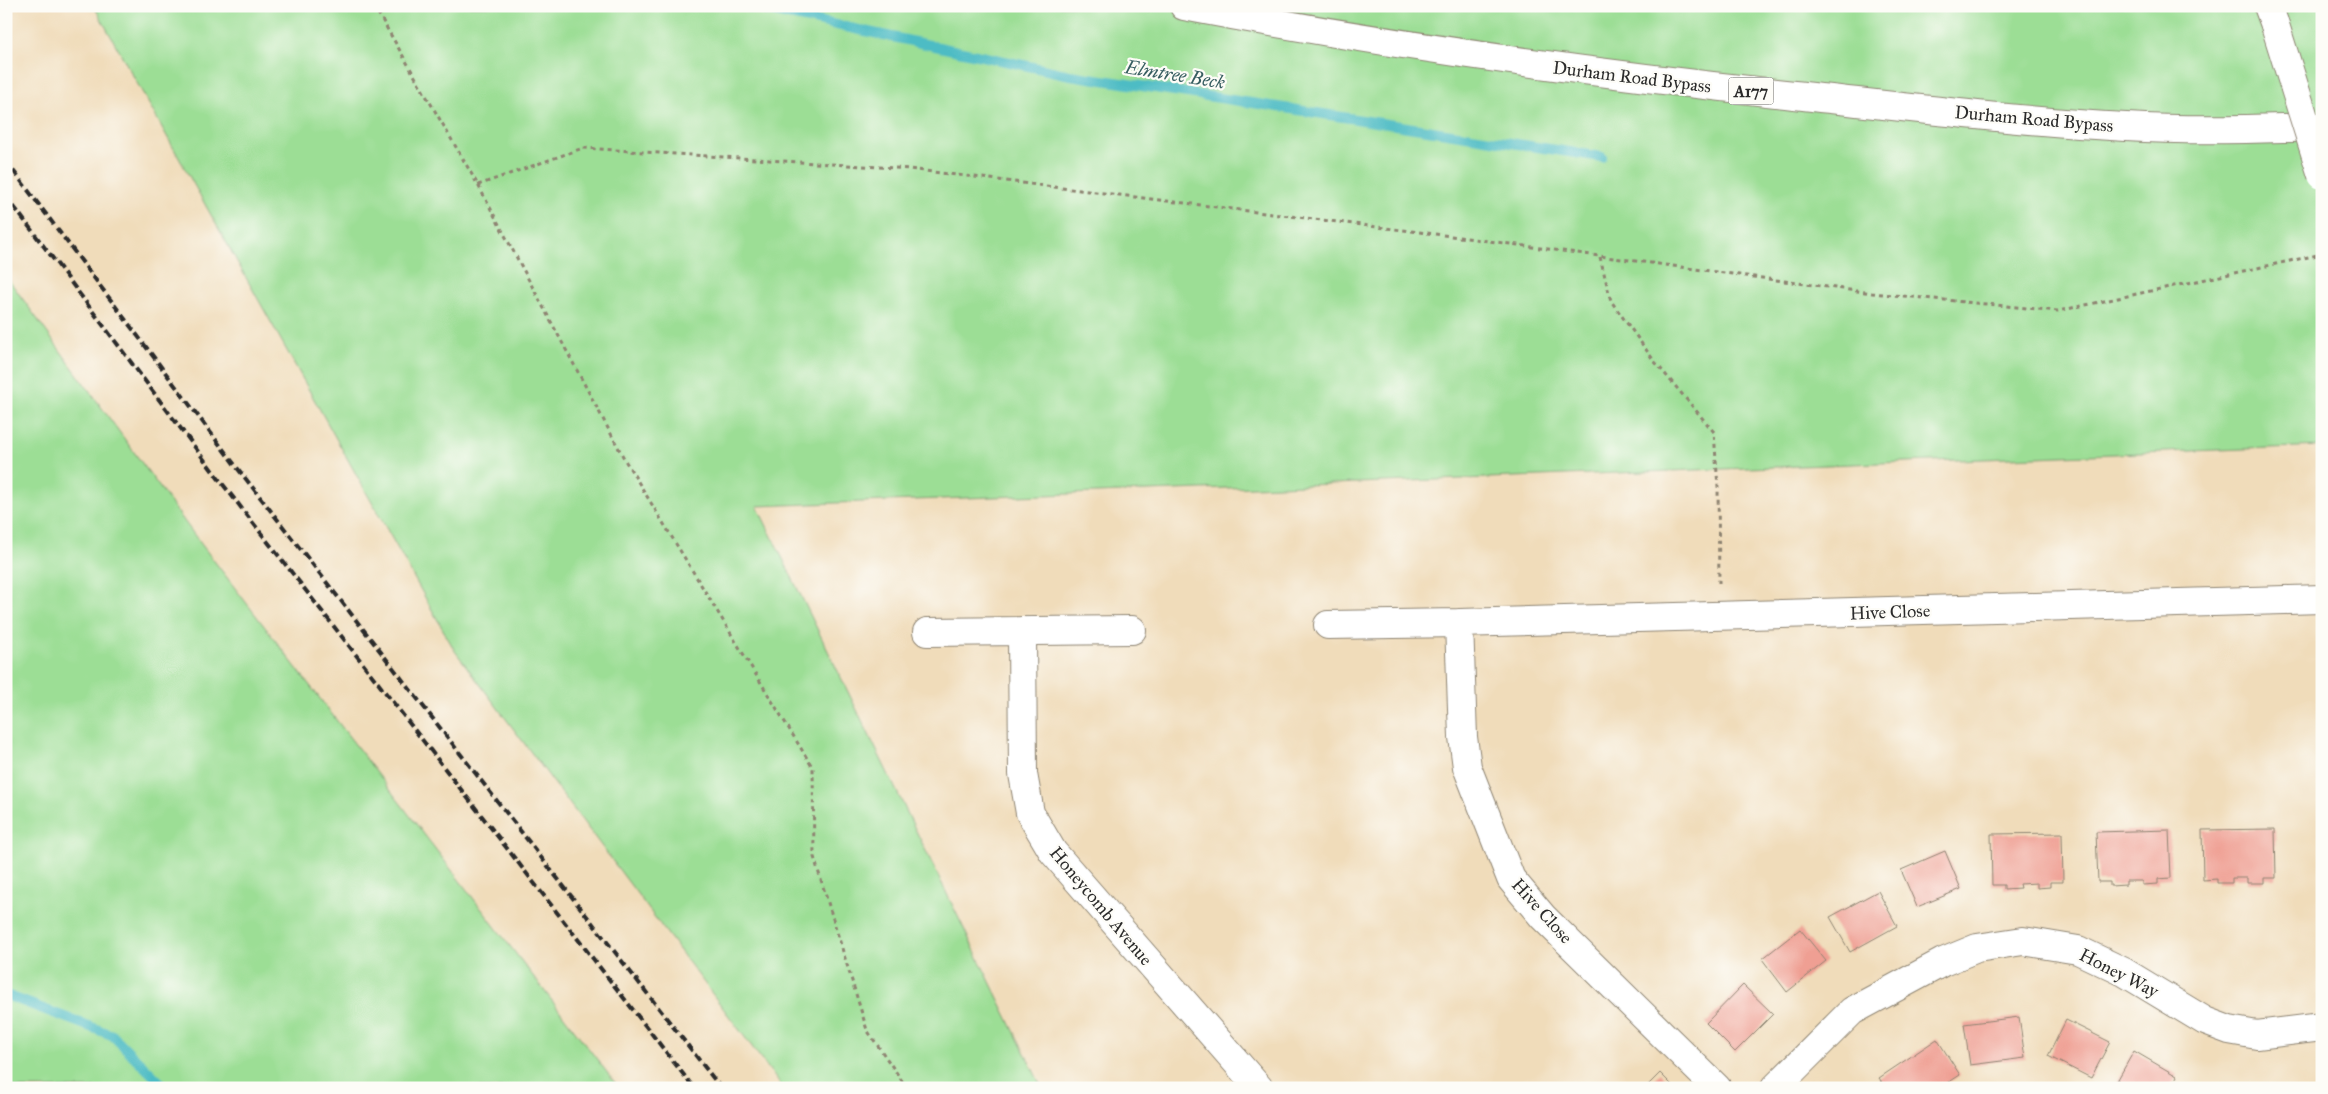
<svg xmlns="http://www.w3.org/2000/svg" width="2328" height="1094" viewBox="0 0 2328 1094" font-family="'IM FELL Great Primer',serif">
  <rect width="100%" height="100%" fill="#fdfcf7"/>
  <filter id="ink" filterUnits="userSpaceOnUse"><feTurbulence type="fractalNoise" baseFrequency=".02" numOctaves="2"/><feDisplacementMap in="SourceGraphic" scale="10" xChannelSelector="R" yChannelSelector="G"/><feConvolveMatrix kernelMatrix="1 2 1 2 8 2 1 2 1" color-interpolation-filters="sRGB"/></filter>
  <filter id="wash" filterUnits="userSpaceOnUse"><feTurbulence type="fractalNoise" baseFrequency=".0096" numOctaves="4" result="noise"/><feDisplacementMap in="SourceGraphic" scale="20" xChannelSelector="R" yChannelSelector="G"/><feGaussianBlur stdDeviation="1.12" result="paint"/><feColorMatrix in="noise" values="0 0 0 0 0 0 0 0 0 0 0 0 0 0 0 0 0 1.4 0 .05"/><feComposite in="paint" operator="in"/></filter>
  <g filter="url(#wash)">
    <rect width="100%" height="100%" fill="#f0dcba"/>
    <!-- green -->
    <path fill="#9cde95" stroke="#648460" d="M94,6H2322V446L757,506L1042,1088H783L455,651Z
      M6,276L195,536L619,1088H6Z"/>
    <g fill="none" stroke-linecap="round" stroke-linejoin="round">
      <!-- stream -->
      <path stroke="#4ebcc4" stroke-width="10" d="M747,6L1070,75L1602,157
        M6,995L112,1035L166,1088"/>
    </g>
    <g id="blocks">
      <!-- building -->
      <path fill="#ef9f93" d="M2275,829L2276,878H2264V883H2247V878H2232V883H2217V879L2203,880L2202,830Z
        M2169,830L2171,878L2158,879V884L2142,885V881H2126V885L2110,886V882H2098L2096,832Z
        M2062,833L2063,882H2050V887L2037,888V883L2019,884L2020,888L2004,889V885H1992L1991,834Z
        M1945,851L1961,889L1917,907L1901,870Z
        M1878,891L1897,926L1850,952L1830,917Z
        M1800,929L1826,961L1787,992L1762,959Z
        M1743,985L1773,1014L1735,1052L1706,1023Z
        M2019,1017L2025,1058L1970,1065L1964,1024Z
        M2066,1020L2110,1042L2091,1078L2048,1056Z
        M1937,1039L1960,1075L1940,1088H1886L1879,1078Z
        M2134,1051L2177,1076L2170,1088H2113Z
        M1660,1073L1675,1088H1645Z"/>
    </g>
  </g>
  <g filter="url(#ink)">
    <use href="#blocks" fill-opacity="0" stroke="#8e8472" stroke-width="1"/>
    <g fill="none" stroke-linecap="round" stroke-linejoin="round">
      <!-- minor casing -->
      <g stroke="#8e8472" stroke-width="30">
        <path id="minor" d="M2268,6L2275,25
          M1459,623L1463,737L1467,767L1511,879L1543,917L1717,1088
          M1328,625L1459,623L2322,599
          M1022,631L1023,774L1030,813L1053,852L1259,1088
          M927,632L1132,630
          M1775,1088L1852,1011L1943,962L1977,948L2023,941L2078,950L2124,972L2205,1021L2229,1030L2257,1035L2322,1027"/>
      </g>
      <!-- major casing -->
      <g stroke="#8e8472" stroke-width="30">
        <path id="major" d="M1184,6C1386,45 1589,73 1794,95C1904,107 2015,121 2126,127C2191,131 2257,129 2322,127"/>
      </g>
      <!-- path -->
      <path stroke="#8e8472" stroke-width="3" stroke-dasharray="4 4" stroke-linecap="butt" d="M374,6L478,185L626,462L813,768L814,857L867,1030L907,1088
        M478,185L583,148L909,169L1459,237L1872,293L2058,311L2322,254
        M1600,257L1611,301L1655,362L1714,432L1718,487L1719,583"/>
      <!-- minor -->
      <use href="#minor" stroke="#fff" stroke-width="28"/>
      <!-- major -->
      <use href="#major" stroke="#fff" stroke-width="28"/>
      <!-- rail -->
      <path stroke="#2b2b2b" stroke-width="4" stroke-dasharray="8 4" stroke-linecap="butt" d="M6,161L235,465L721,1088
        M6,196L218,478L694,1088"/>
      <!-- minor-bridge casing -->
      <g stroke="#8e8472" stroke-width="30" stroke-linecap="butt">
        <path id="minor-bridge" d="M2275,25L2322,175"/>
      </g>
      <!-- minor-bridge -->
      <use href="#minor-bridge" stroke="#fff" stroke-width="28"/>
    </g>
  </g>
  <g text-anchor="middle" stroke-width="4.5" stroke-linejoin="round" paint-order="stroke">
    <!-- shield labels -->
    <rect fill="#fdfcf7" stroke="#6a6a68" stroke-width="1" x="1728.5" y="77.5" width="45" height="27" rx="4"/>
    <g font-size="16" font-weight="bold" fill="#2b2b2b">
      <text x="1751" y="97">A177</text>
    </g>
    <!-- street labels -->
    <g font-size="18" fill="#2b2b2b" stroke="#fdfcf7">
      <text transform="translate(1632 77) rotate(7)" y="6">Durham Road Bypass</text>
      <text transform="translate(2034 119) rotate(5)" y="6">Durham Road Bypass</text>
      <text transform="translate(1890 612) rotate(-2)" y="6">Hive Close</text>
      <text transform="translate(1101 906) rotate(50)" y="6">Honeycomb Avenue</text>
      <text transform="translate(1542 911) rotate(48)" y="6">Hive Close</text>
      <text transform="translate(2119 973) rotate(27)" y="6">Honey Way</text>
    </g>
    <!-- water labels -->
    <g font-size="19" font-style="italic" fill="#375e61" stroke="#fdfcf7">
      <text transform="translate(1175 74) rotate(9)" y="7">Elmtree Beck</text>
    </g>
  </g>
  <!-- margin -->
  <rect width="2328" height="1094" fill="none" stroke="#fdfcf7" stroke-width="25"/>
</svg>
